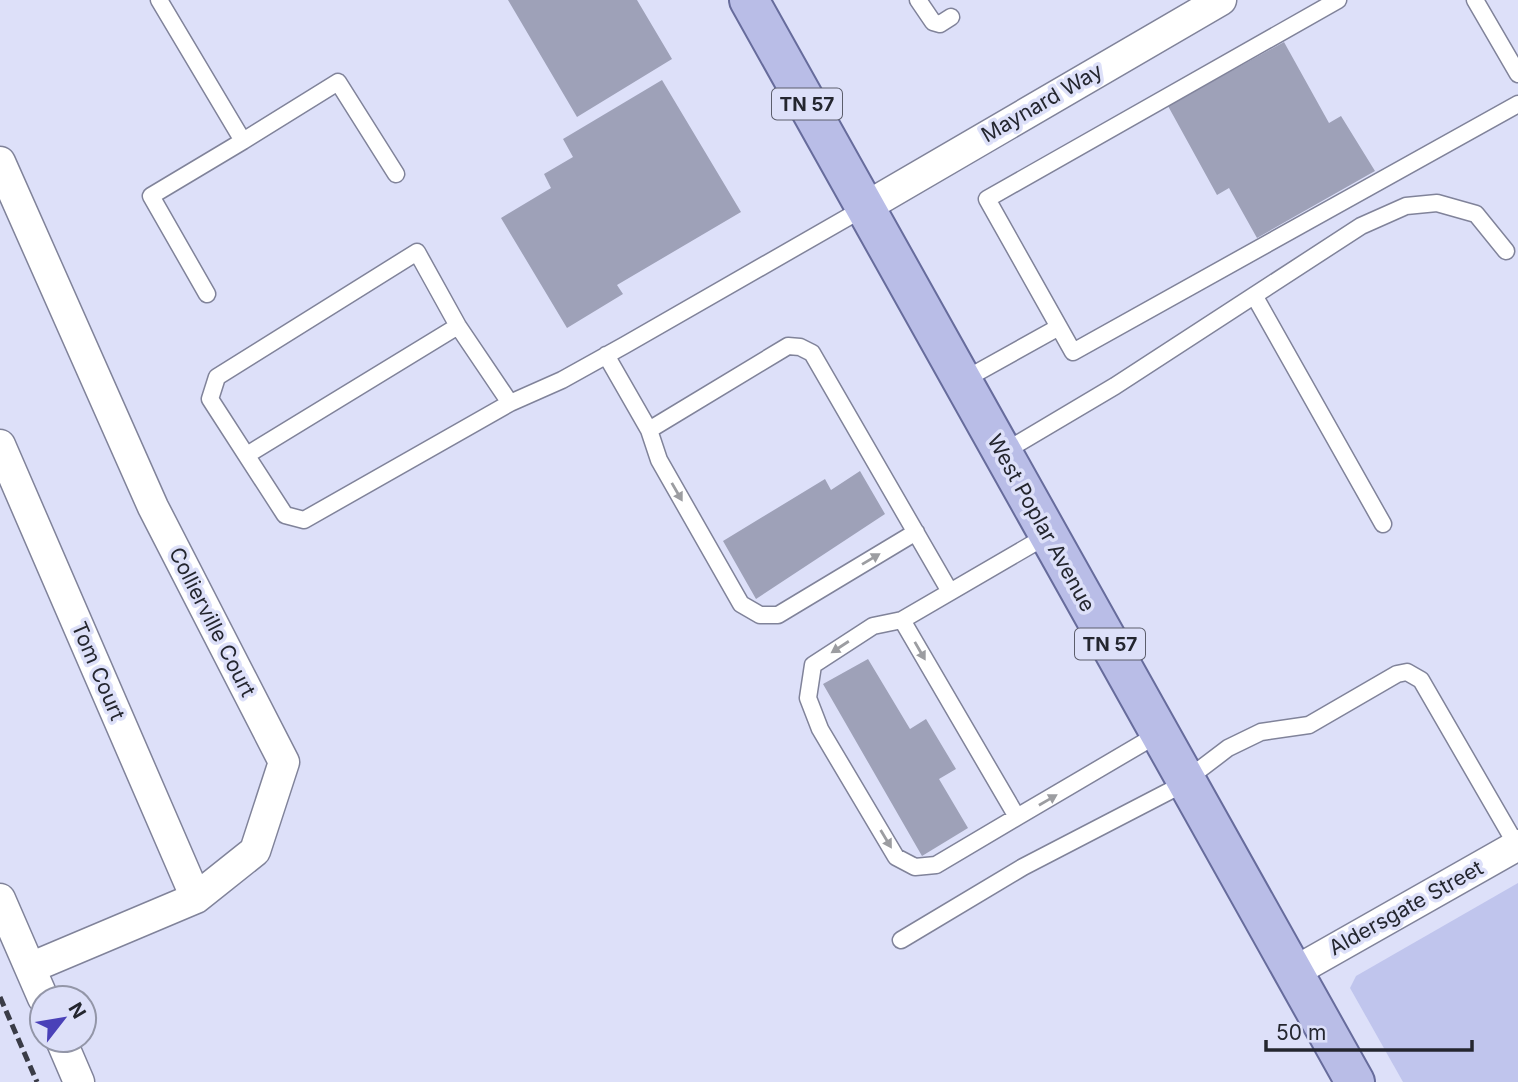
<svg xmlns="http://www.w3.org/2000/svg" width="1518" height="1082" viewBox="0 0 1518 1082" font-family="Inter,sans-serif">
  <rect width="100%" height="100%" fill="#dde0f9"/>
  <!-- green -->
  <path fill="#c0c5ed" d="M1518,883V1082H1403L1350,988L1356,976Z"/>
  <!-- building -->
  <path fill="#9ea1b8" d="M508,0H637L672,59L577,117Z
    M1284,42L1329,123L1341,116L1375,171L1257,238L1229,188L1217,195L1168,106Z
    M662,80L741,212L617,285L623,294L567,328L501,218L551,188L544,174L573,157L563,139Z
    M860,471L885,514L756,599L723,541L825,479L831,490Z
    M868,659L910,729L926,719L956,769L939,779L968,828L922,856L823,684Z"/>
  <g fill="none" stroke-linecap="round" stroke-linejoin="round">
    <!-- service casing -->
    <g stroke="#80839a" stroke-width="19">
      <path id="service" d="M159,0L243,141L338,82L396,174
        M918,0L933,22L940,24L951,17
        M1338,0L987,199L1073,352L1518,104
        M1475,0L1518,74
        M207,294L151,196L243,141
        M1255,297L1383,524
        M606,355L649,430L659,460L741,604L760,615H778L916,532
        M962,381L1059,327
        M510,403L458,326L417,252L217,377L210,399L285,515L304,520L510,403L562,380L625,345L864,208
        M649,430L788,346L800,347L812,353L949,590
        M1002,453L1115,386L1361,226L1406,206L1437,203L1476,214L1506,251
        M247,455L458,326
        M1048,535L902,620L1017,817L1160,733
        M902,620L873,626L813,665L808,698L820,729L896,857L915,867L936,865L1017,817
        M1186,780L1228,748L1261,732L1309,725L1397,674L1407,672L1421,680L1517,846
        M901,940L1023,867L1187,782"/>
    </g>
    <!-- minor casing -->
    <g stroke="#80839a" stroke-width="33">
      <path id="minor" d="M0,162L153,507L284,762L255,851L196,898L30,968
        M864,208L1221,0
        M0,445L196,898
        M0,899L43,998
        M1294,972L1518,845
        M61,1040L79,1082"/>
    </g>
    <!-- primary casing -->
    <g stroke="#676c9c" stroke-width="42">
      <path id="primary" d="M749,0L1355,1082"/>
    </g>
    <!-- service -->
    <use href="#service" stroke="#fff" stroke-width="16"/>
    <!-- minor -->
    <use href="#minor" stroke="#fff" stroke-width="30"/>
    <!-- primary -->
    <use href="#primary" stroke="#b9bde7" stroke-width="38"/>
    <!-- rail -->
    <path stroke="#3a3c47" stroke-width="5" stroke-dasharray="10 5" stroke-linecap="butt" d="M0,997L37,1082"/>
  </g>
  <!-- one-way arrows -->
  <defs><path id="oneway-solid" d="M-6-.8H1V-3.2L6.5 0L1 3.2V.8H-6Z" transform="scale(1.75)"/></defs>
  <g fill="#9c9da1">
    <use href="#oneway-solid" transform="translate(677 492) rotate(60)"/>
    <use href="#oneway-solid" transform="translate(871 559) rotate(-31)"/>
    <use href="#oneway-solid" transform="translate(840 647) rotate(147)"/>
    <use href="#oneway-solid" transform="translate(920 651) rotate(60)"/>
    <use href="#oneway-solid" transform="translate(1048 800) rotate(-30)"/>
    <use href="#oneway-solid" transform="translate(886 839) rotate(59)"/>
  </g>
  <g text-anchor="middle" stroke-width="7" stroke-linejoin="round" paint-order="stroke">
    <!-- shield labels -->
    <g fill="#dde0f9" stroke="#5c5e6c" stroke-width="2">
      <rect x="772" y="88.5" width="70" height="31" rx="5"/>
      <rect x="1075" y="628.5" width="70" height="31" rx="5"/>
    </g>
    <g font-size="19" font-weight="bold" fill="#24262f">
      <text x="807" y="111">TN 57</text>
      <text x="1110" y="651">TN 57</text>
    </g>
    <!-- street labels -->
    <g font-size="21" fill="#24262f" stroke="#dde0f9">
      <text transform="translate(1042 103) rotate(-30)" y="7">Maynard Way</text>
      <text transform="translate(1041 523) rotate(61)" y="7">West Poplar Avenue</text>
      <text transform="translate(212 622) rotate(63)" y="7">Collierville Court</text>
      <text transform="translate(98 671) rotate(67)" y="7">Tom Court</text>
      <text transform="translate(1406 908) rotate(-29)" y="7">Aldersgate Street</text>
    </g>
  </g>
  <!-- north arrow -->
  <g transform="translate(63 1019) rotate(59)"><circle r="33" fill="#dde0f9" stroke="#9396a8" stroke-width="2"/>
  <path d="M0-5L12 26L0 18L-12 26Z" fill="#4a41b8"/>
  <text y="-10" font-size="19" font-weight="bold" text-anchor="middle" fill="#24262f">N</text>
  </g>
  <!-- scale -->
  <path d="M1266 1040v10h206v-10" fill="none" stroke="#24262f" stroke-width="3.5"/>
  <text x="1276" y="1040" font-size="21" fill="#24262f" stroke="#dde0f9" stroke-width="5" paint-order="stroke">50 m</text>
</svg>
